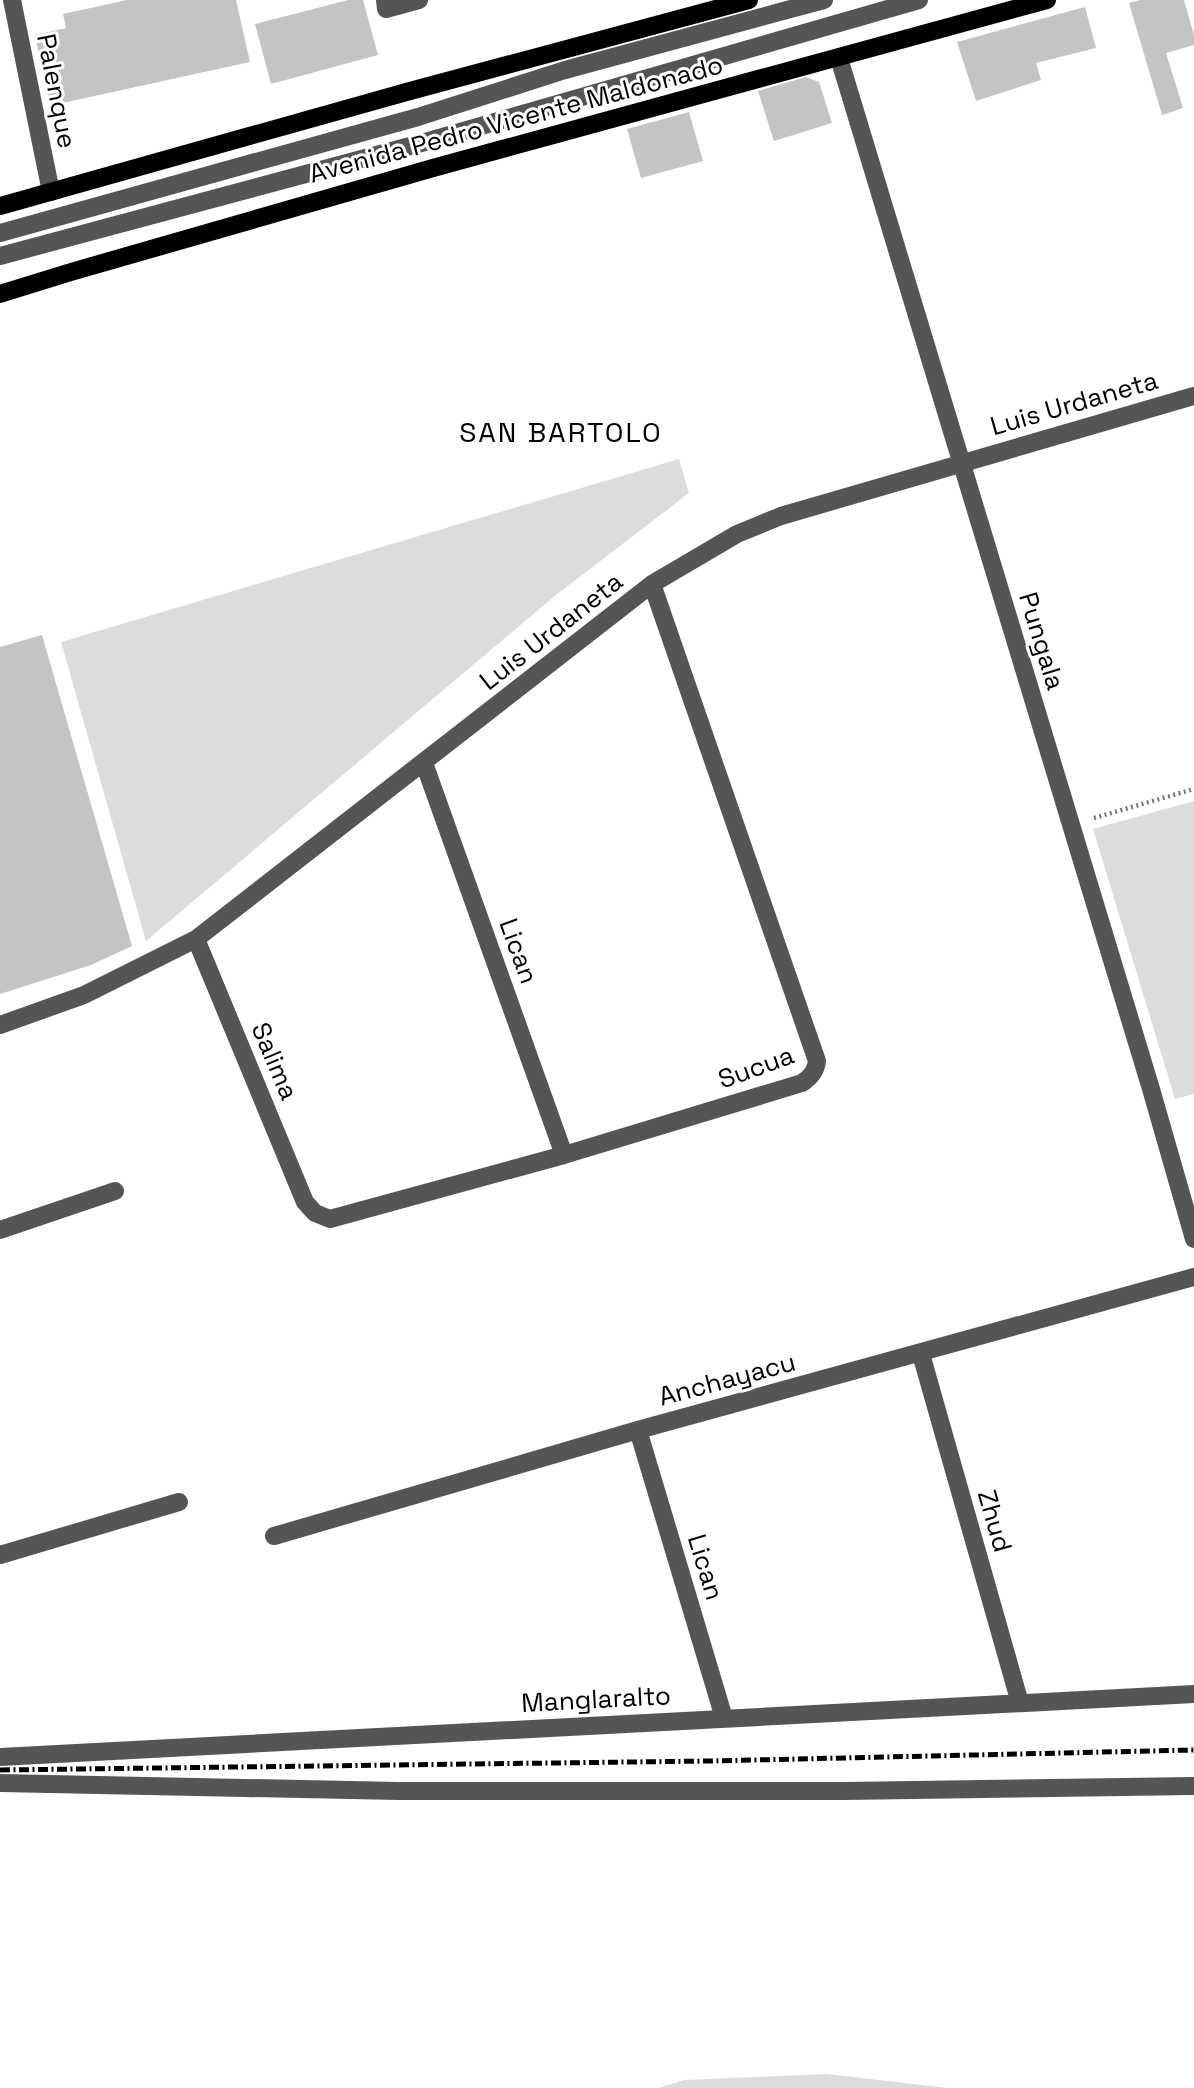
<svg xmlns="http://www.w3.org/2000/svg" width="1194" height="2088" viewBox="0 0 1194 2088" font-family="'Space Grotesk',sans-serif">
  <rect width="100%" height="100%" fill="#fff"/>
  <!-- green -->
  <path fill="#dcdcdc" d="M679,459L689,493L556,595L146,941L61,642Z
    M1194,801V1094L1175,1099L1093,829Z
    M827,2074L948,2088H659L684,2080Z"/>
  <!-- building -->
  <path fill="#c4c4c4" d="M127,0H236L250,62L58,104L50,99L47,91L35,35L66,28L63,14Z
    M348,0H363L378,55L271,84L255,24Z
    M1140,0H1184L1194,35V45L1166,53L1183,108L1162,115L1129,3Z
    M1085,7L1096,48L1036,63L1041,80L976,101L957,42Z
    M806,77L819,82L832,123L774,141L758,91Z
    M689,112L703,161L641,178L627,129Z
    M42,635L132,946L91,965L0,994V647Z"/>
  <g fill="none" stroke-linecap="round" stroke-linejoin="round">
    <!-- path -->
    <path stroke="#777" stroke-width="4.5" stroke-dasharray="2 3.5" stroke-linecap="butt" d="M1094,818L1194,789"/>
    <!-- minor -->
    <path stroke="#555" stroke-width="18" d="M12,0L51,192
      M385,0L386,9L419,0
      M839,58L1151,1089L1194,1239
      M0,233L418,117L565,70L824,0
      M0,256L425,142L919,0
      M424,763L564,1155
      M196,939L305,1202L315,1213L330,1219L564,1155L802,1083C811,1077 816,1071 817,1061L652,584
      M0,1025L84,995L196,939L652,584L737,534L781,516L1194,396
      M0,1230L115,1191
      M921,1354L1020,1703
      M638,1430L724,1718
      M274,1536L638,1430L1194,1277
      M0,1555L179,1502
      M0,1757L1194,1694
      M0,1783L399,1791H844L1194,1786"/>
    <!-- major -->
    <path stroke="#000" stroke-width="18" d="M0,206L410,91L749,0
      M0,294L71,272L433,168L1047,0"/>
    <!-- rail -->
    <path stroke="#000" stroke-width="5" stroke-dasharray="10 3.5 2 3.5" stroke-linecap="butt" d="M0,1770L710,1761L1194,1750"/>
  </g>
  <g text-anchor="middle" stroke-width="6" stroke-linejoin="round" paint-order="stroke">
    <!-- street labels -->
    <g font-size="26" fill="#000" stroke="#fff">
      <text transform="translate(57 91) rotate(79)" y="9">Palenque</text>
      <text transform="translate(516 119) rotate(-15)" y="9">Avenida Pedro Vicente Maldonado</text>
      <text transform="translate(1074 403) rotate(-16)" y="9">Luis Urdaneta</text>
      <text transform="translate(551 631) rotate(-38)" y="9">Luis Urdaneta</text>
      <text transform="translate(1042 641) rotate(73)" y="9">Pungala</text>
      <text transform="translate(519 951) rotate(70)" y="9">Lican</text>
      <text transform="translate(275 1061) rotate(67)" y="9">Salima</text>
      <text transform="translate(756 1067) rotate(-20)" y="9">Sucua</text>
      <text transform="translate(727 1379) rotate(-15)" y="9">Anchayacu</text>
      <text transform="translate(995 1521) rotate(74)" y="9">Zhud</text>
      <text transform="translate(706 1567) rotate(73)" y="9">Lican</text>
      <text transform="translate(596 1699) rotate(-3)" y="9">Manglaralto</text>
    </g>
    <!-- neighbourhood labels -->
    <g font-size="28" letter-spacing="2" fill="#000" stroke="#fff">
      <text x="561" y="442">SAN BARTOLO</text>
    </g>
  </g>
</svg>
